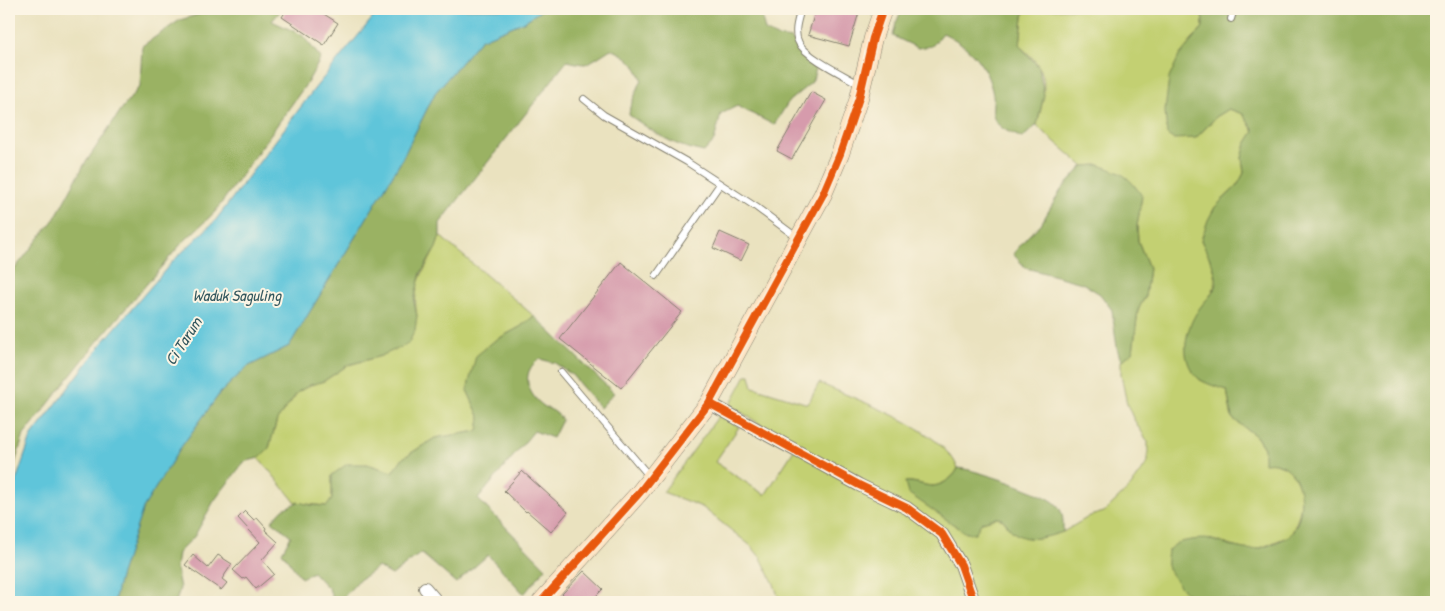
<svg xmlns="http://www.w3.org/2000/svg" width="1445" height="611" viewBox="0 0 1445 611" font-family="'Patrick Hand',sans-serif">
  <rect width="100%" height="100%" fill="#fcf5e5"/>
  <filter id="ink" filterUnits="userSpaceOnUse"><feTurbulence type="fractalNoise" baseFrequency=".02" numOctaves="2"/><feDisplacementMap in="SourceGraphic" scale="10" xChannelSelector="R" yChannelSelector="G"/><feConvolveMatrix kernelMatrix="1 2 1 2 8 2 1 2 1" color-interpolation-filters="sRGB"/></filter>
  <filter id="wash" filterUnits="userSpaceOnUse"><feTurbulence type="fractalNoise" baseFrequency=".0096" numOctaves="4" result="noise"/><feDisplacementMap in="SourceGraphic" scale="20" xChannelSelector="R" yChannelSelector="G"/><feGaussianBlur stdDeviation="1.12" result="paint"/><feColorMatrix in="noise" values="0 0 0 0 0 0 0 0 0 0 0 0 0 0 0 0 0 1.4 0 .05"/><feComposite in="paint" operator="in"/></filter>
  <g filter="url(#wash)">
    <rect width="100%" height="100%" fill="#eae2bf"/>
    <!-- green -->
    <path fill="#c3d072" stroke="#707647" d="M1027,9H1200L1203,20V27L1179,56L1196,138L1216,117L1229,109L1243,114L1254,132L1246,144L1242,158L1244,173L1237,186L1215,207L1201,240C1213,267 1226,281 1202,306L1200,380L1227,390L1232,418L1256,436L1273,462L1287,467L1296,478L1301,492V507L1297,521L1291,535L1263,547L1249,551L1209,539L1189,598L1197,602H780L774,584L761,558L751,546L702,507L663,492L720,414L739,427L715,462L765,495L796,447L730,405L746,375H750L753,387L808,404L819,383C855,399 923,423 947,452C952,456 955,462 958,468C955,476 944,485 933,486C924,486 916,481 906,482L908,492L982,522L997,518L1003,520L1013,532H1063L1090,516L1104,512L1131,486L1148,462V442L1133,418L1127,404L1121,375V361L1133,352L1138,310L1145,297L1149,268L1138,241L1137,226L1142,196L1099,165L1083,166L1040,129L1037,125C1041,107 1049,84 1039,67C1035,59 1026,52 1020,46L1023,16Z
      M440,236L534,316L520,327L494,341L467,390L480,418L478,431L435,438L403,458L392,472L367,464L332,475V499L327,506L296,503L259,458L269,448L277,420L298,392L310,385L324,381L348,365L381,356L417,316C410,278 430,268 440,236Z"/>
    <!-- forest -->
    <path fill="#9ab264" stroke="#5b6740" d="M204,9H282L272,21L302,35L321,58L307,83L215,212L181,244L97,342L24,435L9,481V276L55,218L84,165L121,110L140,86L142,46L180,20L200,14Z
      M543,9H760L765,31L777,37L792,39L806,61L816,69L812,82L789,101L774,125L737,106L721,114L714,141L704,152C672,146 655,133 629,115L630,107L642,79C634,62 629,57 611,49C604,53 590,63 585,64C579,64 573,62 567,61L440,223V236L436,248L421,273L417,288L414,302L417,316L415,330L408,344L381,356L348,365L324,381L310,385L298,392L277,420L269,448L259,458L244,462L214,501L194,537L178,553L176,568L180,588L176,602H114L120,577L143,508L179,450L220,393L247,367L289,346L400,163L435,93L480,40L525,21Z
      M902,9H1027L1023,16L1020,46L1039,67L1044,95L1037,125L1022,138C1012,133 998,129 994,118C991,111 994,102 993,95C988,66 969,45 943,33L932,46L918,48L893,36L896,23Z
      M1200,9H1436V602H1237C1225,597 1211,605 1198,602C1190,600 1169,574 1167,566C1166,561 1168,554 1168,550C1172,547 1176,543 1181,542C1189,540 1203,538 1211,540C1230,544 1245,554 1264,547C1270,545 1288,538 1291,534C1310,510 1302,457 1264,463V448L1256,436L1232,418L1227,390C1218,387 1205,384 1198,378C1177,358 1186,325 1202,305C1208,297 1215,293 1216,283C1218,270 1206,252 1201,240L1208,220L1215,207L1237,186L1244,173L1242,158L1246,144L1254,131L1243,114L1229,109L1216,117L1196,138L1173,139L1167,135L1165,111L1169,78L1179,56L1203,27V20Z
      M1099,165C1122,173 1128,175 1142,196L1137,226L1138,241L1149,268L1145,297L1138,310L1133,352L1121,361L1117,348L1112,310L1100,294L1082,283L1026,268L1013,254L1028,236L1041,224L1061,190L1083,166Z
      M534,316L614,393L600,408L572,375L555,363L540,359C522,370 525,390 540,403C548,411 555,408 562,420L553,438L534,431L478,499L546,568L524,594L488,555L456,583L421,553L392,575L378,567L358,581L341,600L333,599L329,589L313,572L301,578L282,552L291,536L272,521L283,509L298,502L311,505L327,506L332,499V475L347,464H367L392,472L403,458L435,438L478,431L480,418L467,390L476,356L494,341L520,327Z
      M958,468C974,469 1049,494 1057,505C1064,513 1063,522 1063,532C1047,537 1027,544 1012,531C1007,527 1005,518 998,518C993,518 987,521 982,522L975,533H966L908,493L905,482C915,481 924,486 933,486C944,485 955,476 958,468Z"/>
    <!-- water -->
    <path fill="#5ec5da" stroke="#3d707b" d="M380,9H543L525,21L480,40L435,93L400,163L289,346L247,367L220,393L179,450L143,508L120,577L114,602H9V501L31,437L104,341L173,261L215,221L315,88Z"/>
    <g id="blocks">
      <!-- building -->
      <path fill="#d69bac" d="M287,9H316L338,23L324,45L282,17Z
        M816,9H860L849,46L808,35Z
        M811,92L826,100L792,159L777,151Z
        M720,232L749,245L741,261L713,248Z
        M621,262L682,312L621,388L560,339Z
        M522,471L568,512L551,532L527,511L526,512L504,491Z
        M245,511L254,520L257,518L266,528L265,530L278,542L262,560L274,574L256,589L246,577L243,579L233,570L260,542L238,518Z
        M193,555L208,568L218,555L232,564L222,579L227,583L221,590L185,565Z
        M584,571L603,589L590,602H571L562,594Z"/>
    </g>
  </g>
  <g filter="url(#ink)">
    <use href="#blocks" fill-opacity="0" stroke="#837f6e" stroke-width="1"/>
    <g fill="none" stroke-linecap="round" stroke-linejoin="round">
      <!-- lane casing -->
      <g stroke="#837f6e" stroke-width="8">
        <path id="lane" d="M801,9C798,19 793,33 799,43C806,57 846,76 861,85
          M1231,19L1234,9
          M584,99L604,115L687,162L756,207L791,233L798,236
          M656,276L720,184
          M561,372L650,477"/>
      </g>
      <!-- street casing -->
      <g stroke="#837f6e" stroke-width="14">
        <path id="street" d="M709,403L859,485L907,508L942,534L961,565L974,602
          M425,588L437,602"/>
      </g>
      <!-- secondary casing -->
      <g stroke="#837f6e" stroke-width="19">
        <path id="secondary" d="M541,602L640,492L709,403L823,194L840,154L859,98L873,38L883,9"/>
      </g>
      <!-- lane -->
      <use href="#lane" stroke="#fff" stroke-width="6"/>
      <!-- street -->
      <use href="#street" stroke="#fff" stroke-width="12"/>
      <!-- secondary -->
      <use href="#secondary" stroke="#fde5c5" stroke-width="18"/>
      <!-- cycleway casing -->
      <g stroke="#fcf5e5" stroke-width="11">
        <path id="cycleway" d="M709,403L859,485L907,508L942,534L961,565L974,602
          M541,602L640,492L709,403L823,194L840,154L859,98L873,38L883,9"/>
      </g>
      <!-- cycleway -->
      <use href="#cycleway" stroke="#e8590c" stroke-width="8"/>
    </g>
  </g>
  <g text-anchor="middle" stroke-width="4" stroke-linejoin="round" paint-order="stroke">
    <!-- water labels -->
    <g font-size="16" font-style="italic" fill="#33575e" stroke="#fcf5e5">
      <text x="237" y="301">Waduk Saguling</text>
      <text transform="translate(183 341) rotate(-57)" y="6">Ci Tarum</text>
    </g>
  </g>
  <!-- margin -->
  <rect width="1445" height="611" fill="none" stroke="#fcf5e5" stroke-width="30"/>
</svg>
